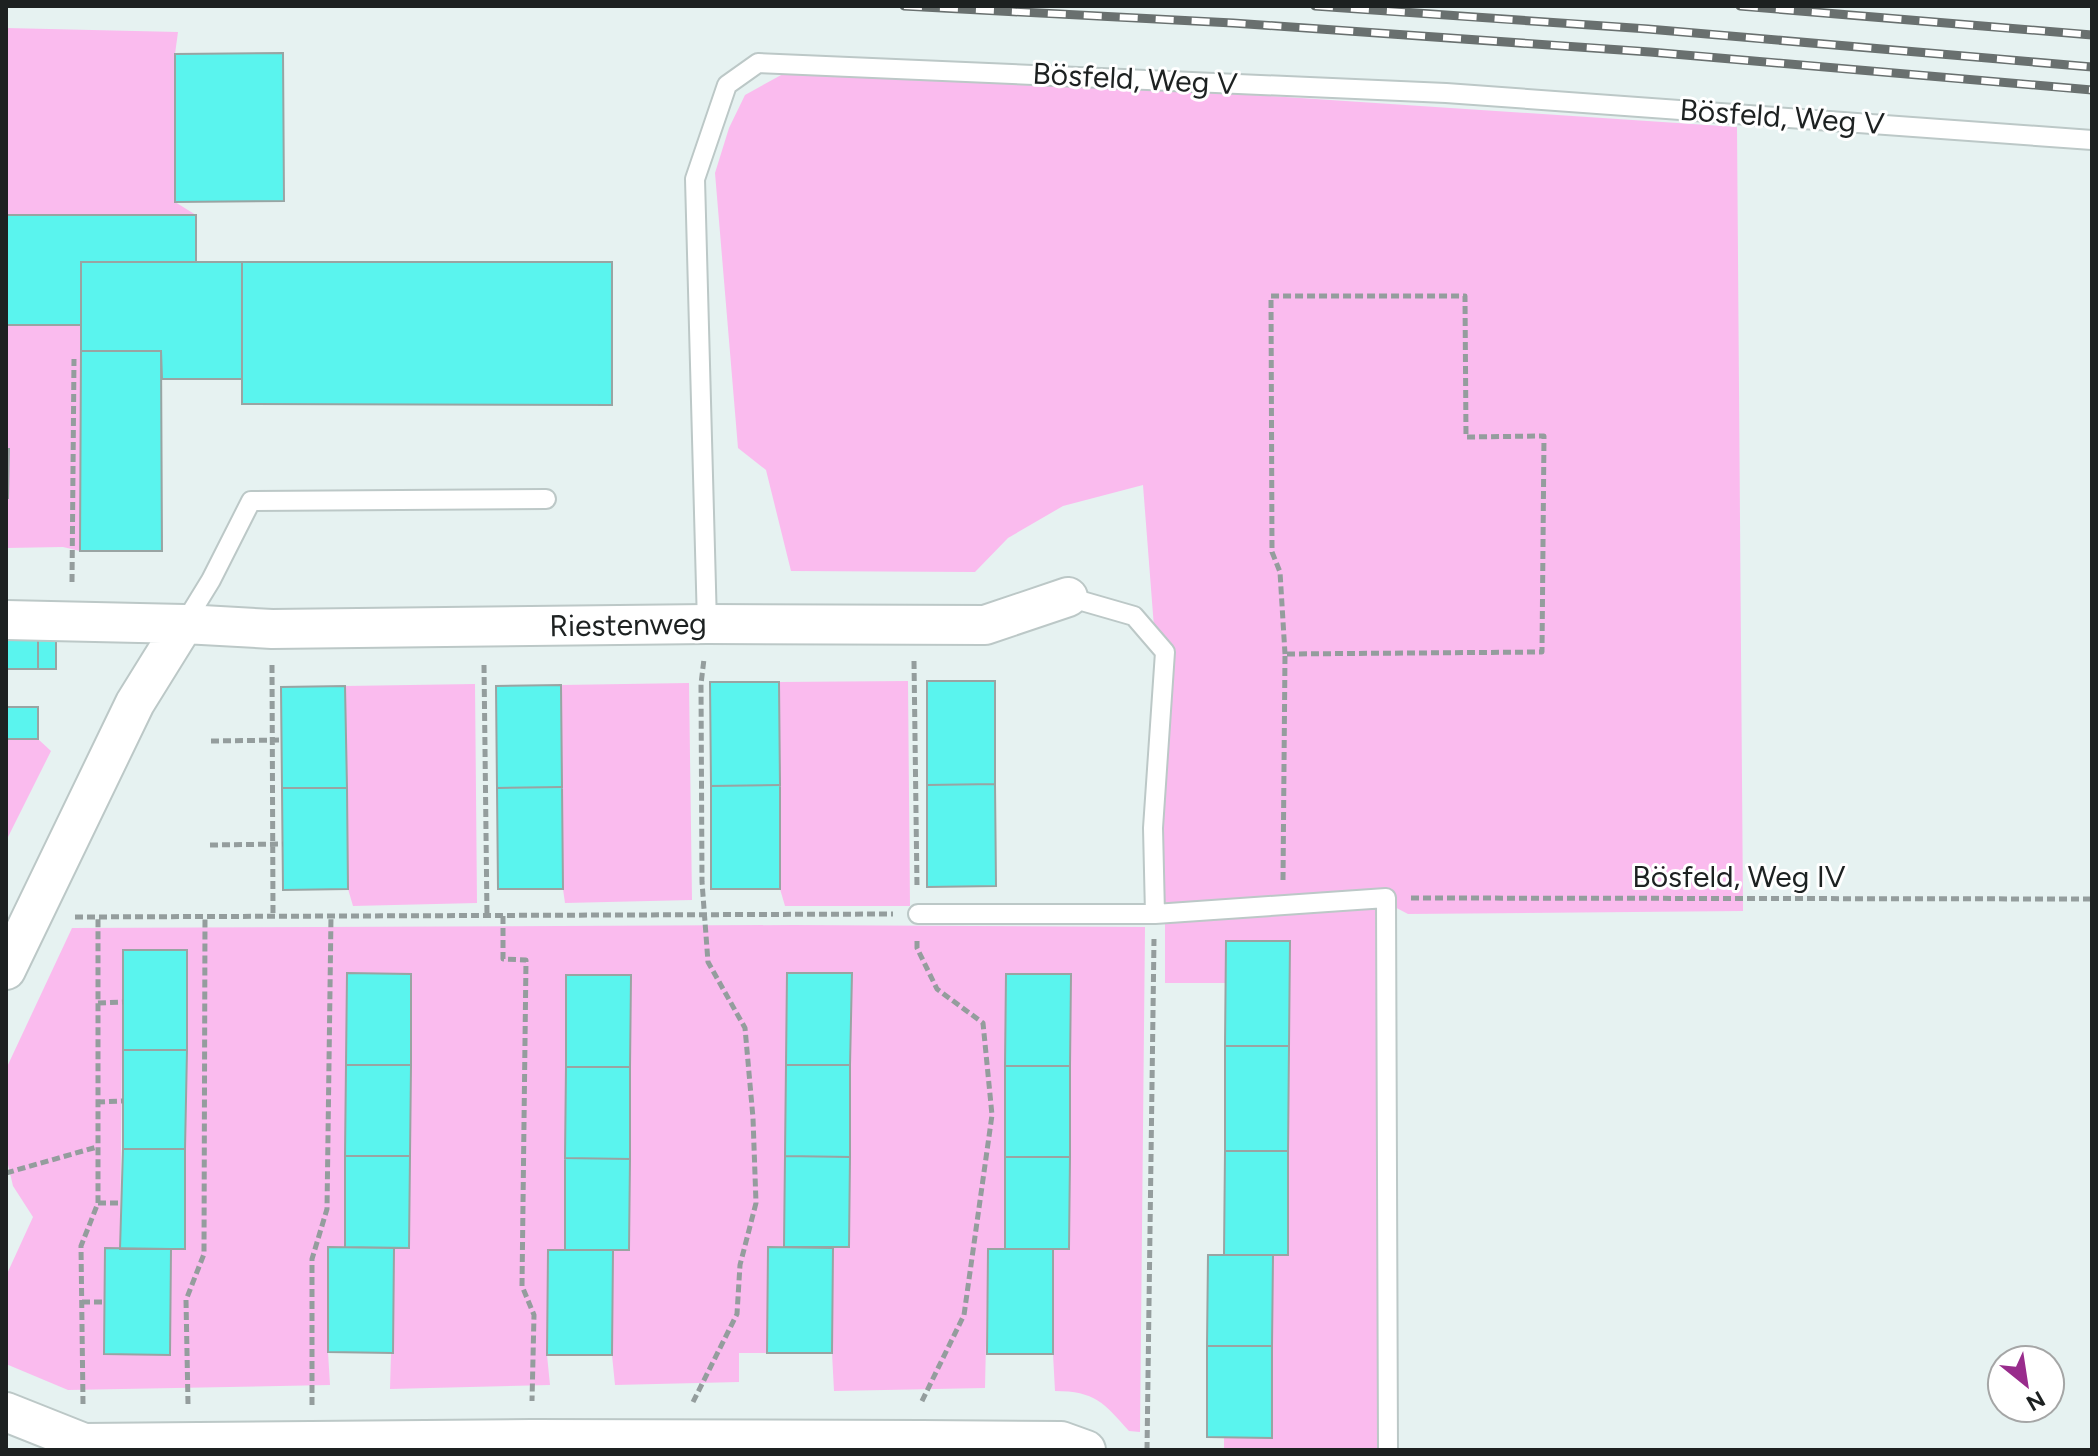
<svg xmlns="http://www.w3.org/2000/svg" width="2098" height="1456" viewBox="0 0 2098 1456" font-family="Figtree,sans-serif">
  <rect width="100%" height="100%" fill="#e6f2f1"/>
  <!-- green -->
  <path fill="#fabbee" fill-rule="evenodd" d="M6,28L178,32L175,54V202L196,215H6Z
    M783,74L1149,88L1737,127L1743,911L1408,914L1387,903L1380,1450H1224V1437H1272L1273,1255H1288L1290,942L1226,983H1165V923L1327,905H1161L1156,653L1143,485L1063,506L1008,538L975,572L791,571L766,470L738,448L715,173L729,128L745,95Z
    M6,325H81L80,551L63,547L6,548L9,450L6,449Z
    M908,681L910,906H785L780,889L779,682Z
    M689,683L692,900L565,903L563,889L561,685Z
    M475,684L477,903L353,906L348,889L345,686Z
    M6,739H38L51,751L6,841Z
    M793,925L1145,927L1140,1432L1129,1431C1104,1403 1095,1391 1055,1391L1053,1354V1249H1069L1071,975H1006L1005,1249H988L985,1388L834,1391L832,1353L833,1248L849,1247L851,973H787L784,1247H768L767,1353H739V1382L615,1385L612,1355L613,1250L629,1249L631,976H566L565,1250H548L547,1355L550,1385L390,1389L394,1248L409,1247L411,974H347L345,1247L328,1248V1352L330,1385L68,1390L6,1364V1276L33,1217L13,1186L6,1156V1069L72,928ZM123,950H186L185,1248L171,1249L170,1355L104,1354L105,1248L120,1249Z"/>
  <!-- building -->
  <path fill="#5af4ee" stroke="#99a4a3" stroke-width="2" d="M283,53L284,201L175,202V54Z
    M6,215H196V262H81V325H6Z
    M81,262H242V379H162L161,351H81Z
    M242,262H612V405L242,404Z
    M81,351H161L162,551H80Z
    M6,449H9L8,498H6Z
    M6,637H38V669H6Z
    M38,637H56V669H38Z
    M927,681H995V784L927,785Z
    M710,682H779L780,785L711,786Z
    M561,685L562,787L497,788L496,686Z
    M345,686L347,788H282L281,687Z
    M6,707H38V739H6Z
    M995,784L996,886L927,887V785Z
    M780,785V889H711V786Z
    M562,787L563,889H498L497,788Z
    M282,788H347L348,889L283,890Z
    M1226,941H1290L1289,1046H1225Z
    M123,950H187V1050H123Z
    M347,973L411,974V1065H346Z
    M787,973H852L850,1065H786Z
    M1006,974H1071L1070,1066H1005Z
    M566,975H631L630,1067H566Z
    M1225,1046H1289L1288,1151H1225Z
    M123,1050H187L185,1149H123Z
    M346,1065H411L410,1156H345Z
    M786,1065H850V1157L785,1156Z
    M1005,1066H1070V1157H1005Z
    M566,1067H630V1159L565,1158Z
    M123,1149H185V1249H120Z
    M1225,1151H1288V1255H1224Z
    M345,1156H410L409,1248L345,1247Z
    M785,1156L850,1157L849,1247H784Z
    M1005,1157H1070L1069,1249H1005Z
    M565,1158L630,1159L629,1250H565Z
    M328,1247L394,1248L393,1353L328,1352Z
    M768,1247L833,1248L832,1353H767Z
    M105,1248L171,1249L170,1355L104,1354Z
    M988,1249H1053V1354H987Z
    M548,1250H613L612,1355H547Z
    M1208,1255H1273L1272,1346H1207Z
    M1207,1346H1272V1438L1207,1437Z"/>
  <g fill="none" stroke-linecap="round" stroke-linejoin="round">
    <!-- service casing -->
    <g stroke="#bcc8c7" stroke-width="22">
      <path id="service" d="M1068,597L1134,616L1165,652L1153,828L1155,914L1386,898L1388,1450
        M184,624L211,580L251,501L546,499
        M707,624L695,179L727,85L758,63L1446,93L2092,140
        M918,914H1155"/>
    </g>
    <!-- minor casing -->
    <g stroke="#bcc8c7" stroke-width="42">
      <path id="minor" d="M6,620L184,624
        M6,970L135,703L184,624L272,629L707,624L985,625L1068,597
        M6,1412L84,1443L531,1439L921,1440L1061,1441L1086,1450"/>
    </g>
    <!-- path -->
    <path stroke="#949d9d" stroke-width="5" stroke-dasharray="8 4" stroke-linecap="butt" d="M72,582L74,359
      M914,661L917,887
      M272,665L273,916
      M484,665L487,916
      M211,741L282,740
      M210,845L283,844
      M1283,880L1285,654L1542,652L1544,436L1466,437L1465,296H1271L1272,552L1280,572L1285,654
      M1411,898L2092,899
      M503,916V959L526,960L522,1286L534,1315L532,1401
      M75,917L893,914
      M917,941V948L937,989L983,1023L992,1115L964,1315L921,1403
      M98,1003L123,1002
      M97,1102L123,1101
      M6,1173L97,1147
      M98,1203H121
      M82,1302H105
      M693,1402L737,1314L740,1265L756,1203L753,1118L745,1028L708,962L702,882L701,684L704,659
      M83,1404L81,1246L98,1203V916
      M188,1404L186,1300L204,1254L205,916
      M312,1405V1259L327,1209L331,916
      M1147,1450L1154,939"/>
    <!-- service -->
    <use href="#service" stroke="#fff" stroke-width="18"/>
    <!-- minor -->
    <use href="#minor" stroke="#fff" stroke-width="38"/>
    <!-- rail casing -->
    <g stroke="#69706f" stroke-width="9">
      <path id="rail" d="M904,6L1233,23L1650,52L2092,90
        M1315,6L1648,29L2092,67
        M1740,6L2092,35"/>
    </g>
    <!-- rail -->
    <use href="#rail" stroke="#fff" stroke-width="6" stroke-dasharray="18" stroke-linecap="butt"/>
  </g>
  <g text-anchor="middle" stroke-width="6" stroke-linejoin="round" paint-order="stroke">
    <!-- street labels -->
    <g font-size="30" fill="#1d2121" stroke="#fff">
      <text transform="translate(1135 79) rotate(3)" y="10">Bösfeld, Weg V</text>
      <text transform="translate(1782 117) rotate(4)" y="10">Bösfeld, Weg V</text>
      <text transform="translate(628 625) rotate(-1)" y="10">Riestenweg</text>
      <text x="1739" y="887">Bösfeld, Weg IV</text>
    </g>
  </g>
  <!-- border -->
  <rect width="2098" height="1456" fill="none" stroke="#1d2121" stroke-width="16"/>
  <!-- north arrow -->
  <g transform="translate(2026 1384) rotate(150)"><circle r="38" fill="#ffffff" stroke="#a5a6a6" stroke-width="2"/>
  <path d="M0-6L14 30L0 20L-14 30Z" fill="#992c8c"/>
  <text y="-12" font-size="22" font-weight="bold" text-anchor="middle" fill="#1d2121">N</text>
  </g>
</svg>
